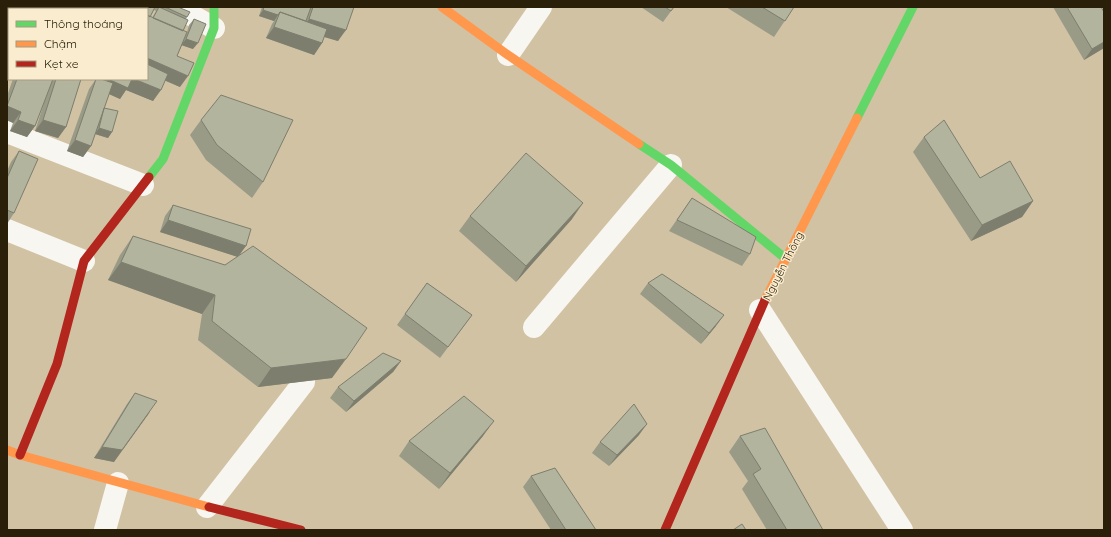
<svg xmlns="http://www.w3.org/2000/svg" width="1111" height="537" viewBox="0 0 1111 537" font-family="Quicksand,sans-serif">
  <rect width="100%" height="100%" fill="#d1c2a3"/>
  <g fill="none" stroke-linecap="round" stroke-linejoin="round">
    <!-- street -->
    <path stroke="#f8f6f1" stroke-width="22" d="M177,7L214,28
      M508,55L541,7
      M7,132L143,185
      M7,230L84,261
      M760,310L902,530
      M534,327L671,165
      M207,507L304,382
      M105,530L118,483"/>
    <!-- fast -->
    <path stroke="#63d668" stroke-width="9" d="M857,118L913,7
      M639,144L671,165L786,259
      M149,177L163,159L214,28V7"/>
    <!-- slow -->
    <path stroke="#ff974d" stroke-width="9" d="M442,7L508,55L639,144
      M765,300L857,118
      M7,450L20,455L209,507"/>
    <!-- jam -->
    <path stroke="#b3261e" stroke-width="9" d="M20,455L57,364L84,261L149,177
      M209,507L301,530
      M665,530L765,300"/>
  </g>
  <!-- wall -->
  <path fill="#999b87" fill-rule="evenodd" d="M114,7H178L187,17L186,19L183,31L187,32L189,25L194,19L193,49L182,45L177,56L180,87L165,80L153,101L126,90L120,99L109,94L104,108L112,132L108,138L95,134L91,146L83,157L67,151L89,89L96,79H101L104,80L105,79H147V9H114L115,8ZM154,10L156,11L152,18L150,17Z
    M262,7H354L338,41L324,37L322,43L314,55L266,38L272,24L274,21L259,16Z
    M641,7H674L663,22Z
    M726,7H794L774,37Z
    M1053,7H1101L1104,12V48L1084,60Z
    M13,79H81L66,127L58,138L35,131L44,103L35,126L27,137L10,131L13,123L7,120V96Z
    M201,120L263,182L252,198L206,160L190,135Z
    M924,137L980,178L1033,201L1022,217L971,241L913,152Z
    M19,151L14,213L7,224V171L11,162Z
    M692,198L750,254L742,266L669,231Z
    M173,205L238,256L332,378L258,387L198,340L202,314L108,280L120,255L133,236L225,265L238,257L160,232L165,216Z
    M470,216L572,219L516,282L459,231Z
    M427,283L472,315L440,358L397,325Z
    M648,283L716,326L701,344L640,294Z
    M401,361L393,372L346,412L330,398L338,387Z
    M135,393L114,462L94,458L127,404Z
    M639,435L609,466L592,453L600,442Z
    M483,436L439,489L399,456L409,441Z
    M740,436L823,530H767L742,489L748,481L729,452Z
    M531,476L596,530H551L523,487Z"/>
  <!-- shaded-wall -->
  <path fill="#7d7e6e" d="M263,10L278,15L274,21L259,16Z
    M309,19L346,30L338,41L301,30Z
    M274,27L322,43L314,55L266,38Z
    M186,39L198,43L193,49L181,45Z
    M1104,42V48L1084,60L1092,49Z
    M147,58L188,76L180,87L147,73Z
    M108,79H134L161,90L153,101L126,90L120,99L100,90Z
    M7,106L21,112L13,123L7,120Z
    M18,120L35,126L27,137L10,131Z
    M43,120L66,127L58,138L35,131Z
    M99,128L112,132L108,138L95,134Z
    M75,140L91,146L83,157L67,151Z
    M1033,201L1022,217L971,241L982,225Z
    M583,203L572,219L516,282L526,266Z
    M168,220L246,246L238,257L160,232Z
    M121,262L215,295L202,314L108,280Z
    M724,315L716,326L701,344L709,333Z
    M346,359L332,378L258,387L271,368Z
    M401,361L393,372L346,412L354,401Z
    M150,412L114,462L94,458L102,447Z
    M494,421L483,436L439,489L450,473Z
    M647,424L639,435L609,466L617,455Z"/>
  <!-- building -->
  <path fill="#b2b49d" stroke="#7d7e6e" d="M7,7H30L29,9H9V58L7,63Z
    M44,7H66L72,9H43Z
    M118,7H129L128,9H117Z
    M129,7H155L150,17L147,15V9H133Z
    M159,7L188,20L183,31L153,18Z
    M165,7H178L190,12L187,17Z
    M264,7H311L306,21L280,12L278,15L263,10Z
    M313,7H354L346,30L309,19Z
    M665,7H674L671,11Z
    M762,7H794L785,21Z
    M1067,7H1101L1104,12V42L1092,49Z
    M280,12L327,29L322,43L274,27Z
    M147,15L187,32L177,56L194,63L188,76L147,58Z
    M194,19L206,24L198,43L186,39Z
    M147,64L168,74L161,90L134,79H147Z
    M17,79H53L35,126L18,120L21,112L7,106Z
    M56,79H81L66,127L43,120Z
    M96,79H101L113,83L91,146L75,140Z
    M108,79H132L128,88Z
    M221,95L293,120L263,182L217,145L201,120Z
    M104,108L118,111L112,132L99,128Z
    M944,120L980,178L1010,161L1033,201L982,225L924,137Z
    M19,151L38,159L14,213L7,210V178Z
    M526,153L583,203L526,266L470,216Z
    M692,198L756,237L750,254L677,220Z
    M173,205L251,229L246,246L168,220Z
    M133,236L225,265L253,246L367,328L346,359L271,368L212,321L215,295L121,262Z
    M662,274L724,315L709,333L648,283Z
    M427,283L472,315L448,347L405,314Z
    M383,353L401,361L354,401L338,387Z
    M135,393L157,401L122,450L102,447Z
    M464,396L494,421L450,473L409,441Z
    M634,404L647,424L617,455L600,442Z
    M765,428L823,530H787L753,474L761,469L740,436Z
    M555,468L596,530H566L531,476Z
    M742,524L746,530H733Z"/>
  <g text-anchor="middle" stroke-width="3" stroke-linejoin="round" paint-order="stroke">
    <!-- street labels -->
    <g font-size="11" fill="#2a2009" stroke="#f9eccf">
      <text transform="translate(783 266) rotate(-63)" y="4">Nguyễn Thông</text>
    </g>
  </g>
  <!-- border -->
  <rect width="1111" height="537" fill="none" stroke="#2a2009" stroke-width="16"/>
  <!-- legend -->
  <rect x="8" y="8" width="140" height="72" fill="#f9eccf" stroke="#a69a80"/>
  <rect x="16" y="21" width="20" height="6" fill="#63d668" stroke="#a69a80"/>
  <text x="44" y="28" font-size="12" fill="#2a2009">Thông thoáng</text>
  <rect x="16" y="41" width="20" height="6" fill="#ff974d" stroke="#a69a80"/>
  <text x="44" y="48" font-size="12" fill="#2a2009">Chậm</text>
  <rect x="16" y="61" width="20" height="6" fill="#b3261e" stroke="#a69a80"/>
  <text x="44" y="68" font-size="12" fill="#2a2009">Kẹt xe</text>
</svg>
